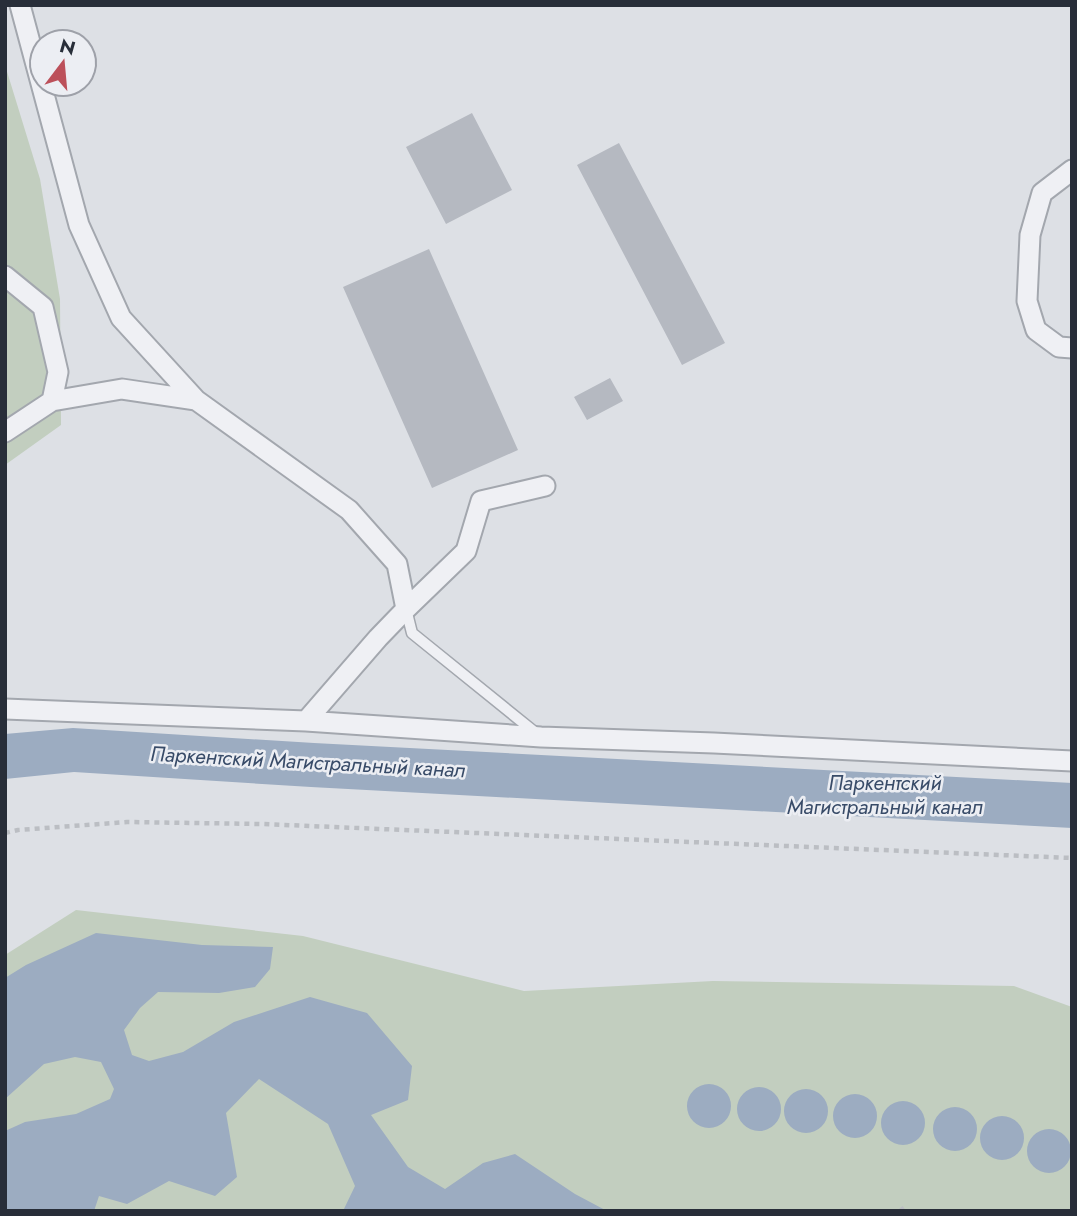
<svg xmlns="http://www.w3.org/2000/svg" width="1077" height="1216" viewBox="0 0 1077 1216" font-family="Jost,sans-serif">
  <rect width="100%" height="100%" fill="#dde0e5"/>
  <!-- green -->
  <path fill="#c2cebf" d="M5,65L40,179L60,299L61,425L5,465Z
    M76,910L303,936L524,991L713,981L1014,986L1072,1007V1211H5V955Z"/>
  <!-- water -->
  <path fill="#9cacc1" d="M73,728L314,743L1072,783V828L311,787L74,772L5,779V734Z
    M96,933L202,945L273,947L270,969L255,987L219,993L158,992L140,1008L124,1030L132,1055L149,1061L183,1052L234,1022L310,997L367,1013L412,1066L408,1100L371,1115L408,1167L445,1189L483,1163L515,1154L575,1194L607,1211H343L355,1186L328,1124L259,1079L226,1113L237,1177L215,1196L169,1181L127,1204L99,1196L94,1211H5V1131L25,1122L76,1114L110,1099L114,1089L101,1062L75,1057L44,1064L5,1099V978L26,965Z
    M687 1106a22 22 0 1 1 44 0a22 22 0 1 1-44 0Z
    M737 1109a22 22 0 1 1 44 0a22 22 0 1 1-44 0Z
    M784 1111a22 22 0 1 1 44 0a22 22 0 1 1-44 0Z
    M833 1116a22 22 0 1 1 44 0a22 22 0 1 1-44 0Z
    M881 1123a22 22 0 1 1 44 0a22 22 0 1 1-44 0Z
    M933 1129a22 22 0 1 1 44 0a22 22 0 1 1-44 0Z
    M980 1138a22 22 0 1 1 44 0a22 22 0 1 1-44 0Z
    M1027 1151a22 22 0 1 1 44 0a22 22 0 1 1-44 0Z"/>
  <!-- building -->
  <path fill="#b5b9c1" d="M472,113L512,190L446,224L406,147Z
    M619,143L725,343L682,365L577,165Z
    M429,249L518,450L432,488L343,287Z
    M610,378L623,401L587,420L574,397Z"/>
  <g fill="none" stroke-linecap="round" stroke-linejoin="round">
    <!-- lane casing -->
    <g stroke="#a3a7ae" stroke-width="13">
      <path id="lane" d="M406,609L412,633L537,734"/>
    </g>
    <!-- street casing -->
    <g stroke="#a3a7ae" stroke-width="23">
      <path id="street" d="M20,5L79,225L121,318L196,400L349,510L397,564L406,609L378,638L306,721
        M1072,170L1042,193L1030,235L1027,301L1036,330L1059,347L1072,348
        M5,276L43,307L58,372L52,401
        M5,432L52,401L122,389L196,400
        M406,609L466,551L481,501L545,486
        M5,709L306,721L541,737L714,743L1072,761"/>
    </g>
    <!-- path -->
    <path stroke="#bbbec3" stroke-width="4.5" stroke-dasharray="5 5" stroke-linecap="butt" d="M5,833L18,830L127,822L262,824L1072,858
      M900,1211L905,1207"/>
    <!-- lane -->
    <use href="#lane" stroke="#eff0f4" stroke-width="10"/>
    <!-- street -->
    <use href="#street" stroke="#eff0f4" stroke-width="19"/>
  </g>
  <g text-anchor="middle" stroke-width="5" stroke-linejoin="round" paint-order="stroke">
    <!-- water labels -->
    <g font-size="21" font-style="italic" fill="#384b68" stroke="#eceef3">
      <text transform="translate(308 762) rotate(3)" y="7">Паркентский Магистральный канал</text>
      <text x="885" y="790">Паркентский<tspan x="885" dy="24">Магистральный канал</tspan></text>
    </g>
  </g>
  <!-- border -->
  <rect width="1077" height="1216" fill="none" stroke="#282e39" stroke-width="14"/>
  <!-- north arrow -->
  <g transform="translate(63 63) rotate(16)"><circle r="33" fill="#eceef3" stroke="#9ea1a9" stroke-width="2"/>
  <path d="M0-5L12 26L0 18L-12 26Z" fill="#bc505a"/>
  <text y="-10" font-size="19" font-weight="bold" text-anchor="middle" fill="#282e39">N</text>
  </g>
</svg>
